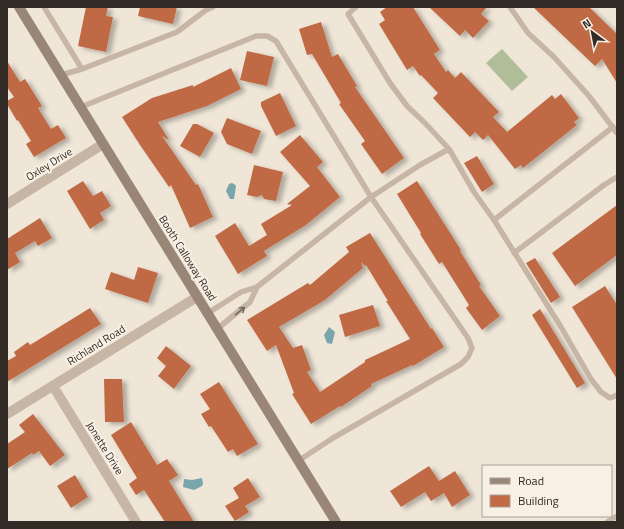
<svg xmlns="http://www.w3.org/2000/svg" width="624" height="529" viewBox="0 0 624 529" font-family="'Titillium Web',sans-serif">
  <defs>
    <filter id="shadow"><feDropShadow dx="4.5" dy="2.5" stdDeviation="2" flood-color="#0004"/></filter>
  </defs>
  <rect width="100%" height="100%" fill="#efe6d8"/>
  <!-- green -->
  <path fill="#afbd99" d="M502,49L528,77L512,91L486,63Z"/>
  <!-- water -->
  <path fill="#78a6ab" d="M232,183L234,184L236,186L234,199H230L226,191L229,184Z
    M329,327L335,332L332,344L327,343L324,335L326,332Z
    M202,478L203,484L202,486L194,490L183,487L184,479L192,480Z"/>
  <!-- building -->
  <path fill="#c06b45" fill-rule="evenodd" filter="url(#shadow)" d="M86,7H108L106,16L113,17L106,52L78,46Z
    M140,7H177L173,24L138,16Z
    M387,7H413L440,50L434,54L446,72L448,70L455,78L461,72L499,112L493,117L507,132L552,95L555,99L561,94L579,118L574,122L577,125L523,168L521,165L515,169L488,135L483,140L475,132L470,137L433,98L438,93L421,75L420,76L413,66L407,70L379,24L385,20L380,12Z
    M429,7H487L481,14L489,21L473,38L465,30L460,36Z
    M533,7H589L617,34V83L602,59L595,66Z
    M321,22L332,57L338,54L357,86L355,87L404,158L382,174L361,144L365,141L339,104L341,103L312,54L307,55L299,29Z
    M247,51L274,57L267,86L240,80Z
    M7,61L20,82L25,79L42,106L38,108L51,129L58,125L66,138L34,157L26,144L31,141L18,120L17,121L7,104V101L14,97L7,87Z
    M231,68L241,89L207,106L158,122L169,140L162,136L196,185L198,184L213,217L190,228L171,185L169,187L140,145L122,117L152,98L193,85V87Z
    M280,93L296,126L276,136L261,106V102Z
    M227,118L261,131L252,154L227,144L221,132Z
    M193,124H197L214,133L200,157L180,146Z
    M300,135L323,162L317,167L340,197L306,225L264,251L267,256L238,274L215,236L235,223L249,246L267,235L261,224L292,205L287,204L310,186L280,152Z
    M477,156L494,184L482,192L464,163Z
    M254,165L283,172L276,201L264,199L262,195L257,197L247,195Z
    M83,181L93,196L102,191L111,206L100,213L104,220L90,229L67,191Z
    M417,181L461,250L460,251L481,285L479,286L500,316L482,330L466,308L469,305L442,262L439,264L420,234L421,233L397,194Z
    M617,205V255L575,286L552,253Z
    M40,218L52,238L38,246L35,241L15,253L20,262L7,270V239Z
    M370,233L431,329L432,328L444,347L413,366L412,365L371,384L372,386L341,407L340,406L311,424L292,394L294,393L276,345L267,351L247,320L308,283L310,285L349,252L346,247ZM361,262L365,266L366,265L388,301H386L410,339L365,360V362L320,392L307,372L311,370L302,345L293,348L279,327L325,300L363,268Z
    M535,258L560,297L551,303L526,263Z
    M138,267L158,273L148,303L105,289L111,272L134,280Z
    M605,286L617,305V379L572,307Z
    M373,305L380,326L345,337L339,315Z
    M90,308L101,324L7,382V361L16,356L14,352L28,342L30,345Z
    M540,309L585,383L577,388L532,315Z
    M166,346L191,366L174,389L158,376L166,366L157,358Z
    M104,379H122L124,422H105Z
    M219,382L258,444L237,456L233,449L228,452L211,426L209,427L201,414L210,409L200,394Z
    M33,414L65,455L50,466L39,451L33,455L32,453L7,469V444L25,432L19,425Z
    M131,422L157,465L167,459L178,475L169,481L194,522H165L144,490L136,495L129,484L137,478L111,435Z
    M429,466L439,481L455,471L470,495L452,507L444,493L431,501L425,492L401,507L390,491Z
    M75,475L88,497L71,508L57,486Z
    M248,478L260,497L245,506L249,512L235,521L225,506L239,498L233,488Z"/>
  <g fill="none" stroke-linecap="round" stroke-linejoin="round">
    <!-- lane -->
    <path stroke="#c7b6a5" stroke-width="5.5" d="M44,7L82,69
      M510,7L528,33L554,57L589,96L617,133
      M61,75L82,69L177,32L206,10L213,7
      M81,107L256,36H267L276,41L371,197L468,338L472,348L468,357L461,364L333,438L298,461
      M449,149L474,192L494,220L561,327L591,379L601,392L610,398L617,395
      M494,220L613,127
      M514,253L604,185L617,177
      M208,313L241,292L257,287L371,197L420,165L449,149L424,122L407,106L390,83L348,14L356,7
      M217,329L250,302L257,287
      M607,522L617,516"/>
    <!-- street -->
    <path stroke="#c7b6a5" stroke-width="10" d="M7,204L103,144
      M53,386L136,522
      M7,414L197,297"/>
    <!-- secondary -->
    <path stroke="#9a8676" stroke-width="10" d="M19,7L336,522"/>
  </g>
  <!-- one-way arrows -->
  <defs><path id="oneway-shaft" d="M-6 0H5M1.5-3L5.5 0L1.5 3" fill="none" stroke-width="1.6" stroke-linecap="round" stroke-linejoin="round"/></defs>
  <use stroke="#766a5f" href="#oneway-shaft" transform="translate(240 311) rotate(-39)"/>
  <g text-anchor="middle" stroke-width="4" stroke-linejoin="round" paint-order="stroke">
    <!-- street labels -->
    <g font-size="11" fill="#332b26" stroke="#f8f0e4">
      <text transform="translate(49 164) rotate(-32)" y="4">Oxley Drive</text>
      <text transform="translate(188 258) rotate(58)" y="4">Booth Calloway Road</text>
      <text transform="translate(96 345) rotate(-32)" y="4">Richland Road</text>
      <text transform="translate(105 448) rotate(58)" y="4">Jonette Drive</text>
    </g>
  </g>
  <!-- border -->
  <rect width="624" height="529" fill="none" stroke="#332b26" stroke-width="16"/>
  <!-- legend -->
  <rect x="482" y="465" width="130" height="52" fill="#f8f0e4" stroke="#a9a198"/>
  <rect x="490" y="478" width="20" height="6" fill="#9a8676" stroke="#a9a198"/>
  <text x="518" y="485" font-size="12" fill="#332b26">Road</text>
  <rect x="490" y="495" width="20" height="12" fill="#c06b45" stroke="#a9a198"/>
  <text x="518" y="505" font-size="12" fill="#332b26">Building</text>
  <!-- north arrow -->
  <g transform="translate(592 32) rotate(328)" stroke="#f8f0e4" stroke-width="3" paint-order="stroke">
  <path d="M0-3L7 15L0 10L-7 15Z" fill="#332b26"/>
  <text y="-6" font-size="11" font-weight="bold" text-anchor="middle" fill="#332b26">N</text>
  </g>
</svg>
